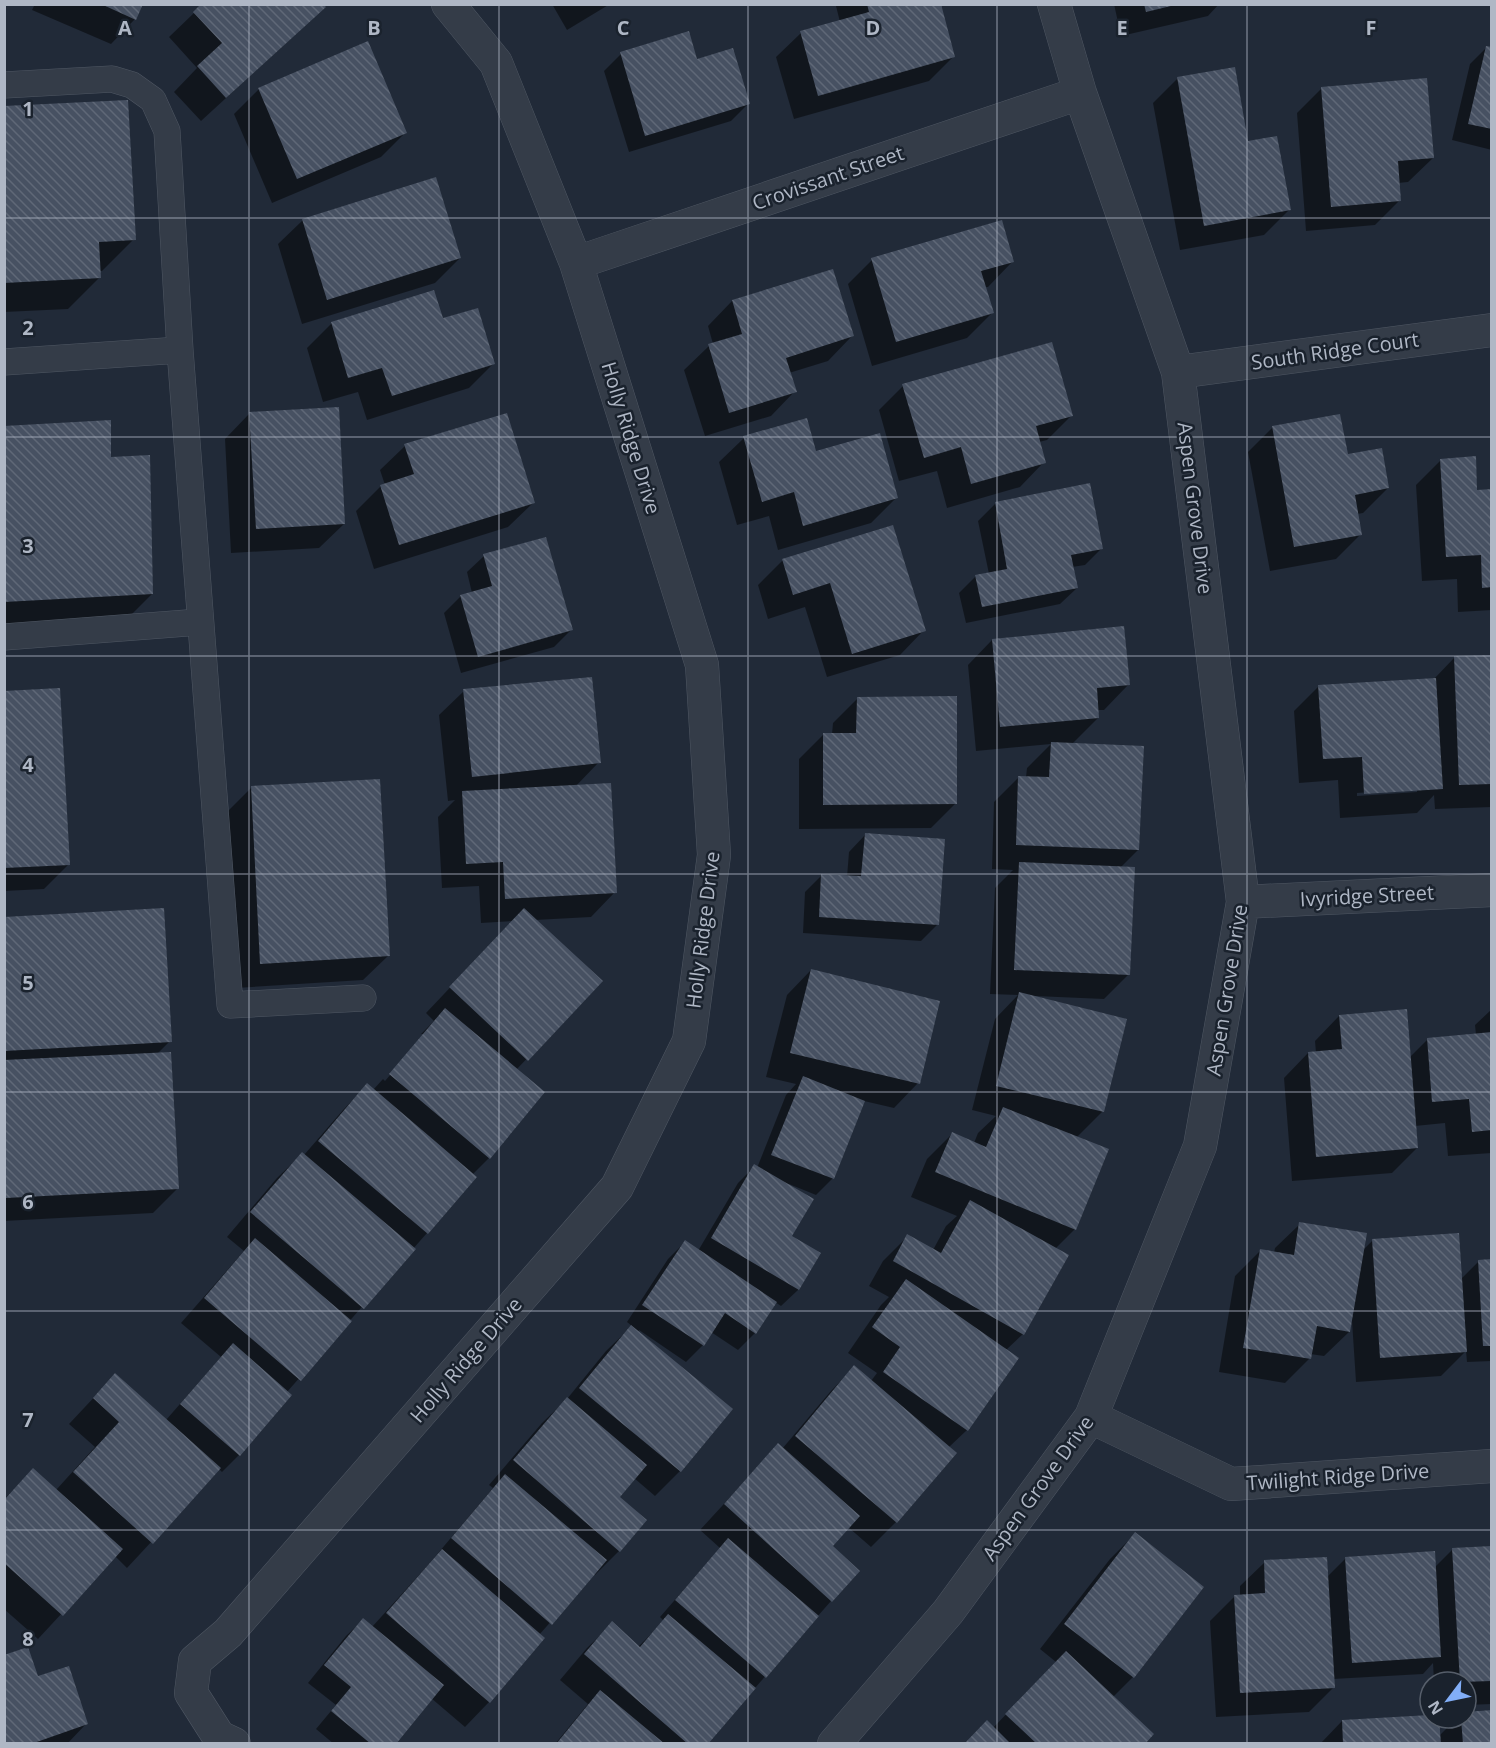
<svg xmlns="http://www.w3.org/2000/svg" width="1496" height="1748" viewBox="0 0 1496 1748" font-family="'Open Sans',sans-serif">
  <defs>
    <pattern id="building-back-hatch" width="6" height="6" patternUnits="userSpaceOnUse" patternTransform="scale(1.5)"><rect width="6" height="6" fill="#475162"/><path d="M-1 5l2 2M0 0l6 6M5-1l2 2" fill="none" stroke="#5f6877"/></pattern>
  </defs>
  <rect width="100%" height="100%" fill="#212a38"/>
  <!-- shadow -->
  <path fill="#0007" fill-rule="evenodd" d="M35,4H141L135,19L111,44L32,10Z
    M552,4H610L567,30Z
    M837,4H939L954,56L929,81L794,119L776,57L801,33L840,22L836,6Z
    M1114,4H1219L1208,16L1121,36Z
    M194,13L299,31L201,121L174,92L197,68L169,37Z
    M1486,48L1492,49V150L1452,140L1470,64Z
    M621,54L748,104L731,121L629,152L604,71Z
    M1178,78L1247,142L1289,210L1264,235L1180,250L1153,103Z
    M1322,88L1433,158L1408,182L1398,183L1400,200L1375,225L1306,231L1297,113Z
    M259,89L405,133L381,157L272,203L234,114Z
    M4,108L134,239L102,271H99L100,277L68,309L4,312Z
    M303,220L460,258L435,283L302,324L278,244Z
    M872,260L1012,262L988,287H985L992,313L967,338L872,366L848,284Z
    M832,271L852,336L828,361L789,373L795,391L771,416L705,436L684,370L709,346L713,344L708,326L732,301Z
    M442,320L494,363L469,388L367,420L358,392L323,402L307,348L332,323Z
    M903,386L1072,415L1047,440L1039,442L1044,462L1020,487L947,508L937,471L899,481L879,410Z
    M249,414L344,524L319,548L231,553L225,439Z
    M4,427L110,458L152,594L120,626L4,631Z
    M1273,427L1346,456L1388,488L1363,513L1357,514L1361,534L1336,559L1270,571L1248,452Z
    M744,438L815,453L896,498L871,523L778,550L769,516L737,525L719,462Z
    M405,446L533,503L508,527L374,569L356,511L381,486L385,485L380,470Z
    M1441,460L1476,491L1492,490V610L1458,612L1457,579L1422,581L1416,485Z
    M1088,485L1102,548L1085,565L1072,567L1077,588L1060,604L966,623L959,593L976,576L989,574L978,521L995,504Z
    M892,527L924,630L900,655L827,677L805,607L768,619L758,585L782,561Z
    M484,556L571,630L554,647L461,673L444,613L461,596L472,593L467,572Z
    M992,640L1128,685L1104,710H1097L1098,718L1071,745L1138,850L1120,868L1129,974L1104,999L1035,996L1103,1111L1076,1138L1075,1229L1055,1249L1023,1334L1006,1350L967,1430L948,1448L955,1453L896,1522L871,1547L848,1527L830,1546L831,1601L706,1744H555L588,1704L560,1680L587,1648L612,1624L638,1647L664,1621L660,1617L720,1548L700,1530L778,1445L782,1449L830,1392L854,1367L871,1381L877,1373L848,1353L881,1305L889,1297L869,1286L883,1261L908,1236L933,1250L946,1226L957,1216L911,1197L927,1159L952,1134L974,1143L978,1133L996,1116L972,1110L995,1019L1018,995L990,994L995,888L1013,870L992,869L994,802L1019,777H1026L1027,768L1051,744L976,751L968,665Z
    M1492,656V807L1435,809L1434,795L1417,813L1340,818L1338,780L1299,783L1294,711L1319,686L1433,680L1454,658ZM1417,789V792L1357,796V793Z
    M464,691L599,762L575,787L615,892L591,917L535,920L601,981L516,1070L543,1093L489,1158L472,1175L475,1177L427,1233L287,1392L290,1395L239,1455L222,1472L219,1469L127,1568L115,1556L38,1639L4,1609V1499L34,1470L56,1490L95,1447L69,1424L115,1375L166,1420L221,1357L181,1323L244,1251L227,1237L277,1178L302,1154L304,1155L343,1110L367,1085L373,1090L383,1079L385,1081L425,1034H421L434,1021L426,1013L513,921L481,923L479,886L442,888L438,817L455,800L448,801L439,715Z
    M4,692L69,864L44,889L4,891Z
    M857,699L956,803L931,828L799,829V759L824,734H832L833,723Z
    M252,787L388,956L363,980L236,988L227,812Z
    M865,835L938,924L921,941L803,933L805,892L822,875L847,877L849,852Z
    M4,918L170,1041L157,1054L178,1188L153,1213L4,1221Z
    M811,970L918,1083L894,1108L864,1101L833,1178L816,1195L789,1184L790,1236L819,1254L798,1290L781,1306L775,1302L755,1333L738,1350L711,1332L703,1345L686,1362L639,1330L638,1332L731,1409L680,1471L655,1496L634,1478L618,1497L619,1551L595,1575L593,1574L539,1635L489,1702L465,1727L431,1698L394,1744H334L316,1729L336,1705L308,1683L346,1636L363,1620L372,1627L428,1565L493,1488L489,1485L542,1423L567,1399L606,1351L632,1326L627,1322L668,1259L685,1242L698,1251L738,1183L755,1166L757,1168L786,1095L796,1084L766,1077L787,995Z
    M1492,1009V1153L1448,1156L1445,1123L1415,1126L1417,1148L1392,1173L1292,1181L1284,1078L1308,1053H1316L1315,1041L1339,1016L1410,1057L1428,1039L1476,1035L1475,1025Z
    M1300,1224L1362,1251L1373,1240L1461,1279L1479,1261H1492V1361L1467,1362L1466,1351L1441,1376L1356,1382L1352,1321L1349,1332L1324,1356L1310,1354L1309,1359L1285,1383L1219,1372L1235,1276L1260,1251L1274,1253L1275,1248Z
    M1135,1534L1133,1677L1113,1697L1143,1744H966L993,1728L1056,1662L1040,1649L1110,1559Z
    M1492,1547V1704L1466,1705V1682H1434L1433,1663L1423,1674L1333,1679L1334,1687L1309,1712L1216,1717L1210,1621L1234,1597L1240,1596V1586L1265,1562L1327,1577L1346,1558L1435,1567L1452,1550Z
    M37,1678L86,1724L67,1744H4Z
    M1466,1713L1492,1744H1320L1342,1721L1430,1716V1718H1438L1439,1736L1457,1718H1466Z"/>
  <!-- building -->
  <path fill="url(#building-back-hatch)" d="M101,4H143L136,20Z
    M201,4H323L326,7L226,98L197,66L222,43L193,12Z
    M867,4H941L955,57L818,96L800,31L869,12Z
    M1144,4H1175V5L1146,12Z
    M689,31L697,59L733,48L750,104L645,136L620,52Z
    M368,41L407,133L297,179L258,88Z
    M1486,46L1492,47V129L1468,124Z
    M1235,67L1248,141L1277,136L1291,210L1204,226L1177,77Z
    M1427,78L1434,158L1398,161L1401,201L1331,207L1321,87Z
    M128,100L136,240L99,242L101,278L4,283V106Z
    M436,177L461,258L327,300L302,219Z
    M1002,220L1014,262L981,271L994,313L896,342L871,258Z
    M833,269L854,336L786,358L797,392L729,413L708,344L742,334L732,300Z
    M434,290L443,318L478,308L495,364L392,396L382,368L348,378L331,322Z
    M1052,342L1073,416L1036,426L1046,463L971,484L961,447L924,458L902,384Z
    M339,407L345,524L256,529L249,412Z
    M507,413L535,503L399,545L380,485L414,474L404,444Z
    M1340,414L1348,454L1382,448L1389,488L1355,495L1362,535L1294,547L1272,426Z
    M807,418L816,451L880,433L898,498L803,526L794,492L762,502L743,436Z
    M111,420V457L150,455L153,594L4,602V426Z
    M1476,456L1477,490L1492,489V587L1482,588L1481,555L1446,557L1440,459Z
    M1090,483L1103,549L1071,555L1078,588L982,607L975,575L1007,569L995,502Z
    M893,525L926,631L852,654L830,583L793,595L782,559Z
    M546,537L573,630L478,657L460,595L492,586L483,554Z
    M1124,626L1130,685L1097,688L1099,718L1000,727L992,639Z
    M1492,655V784L1459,785L1454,656Z
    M592,677L601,763L472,777L463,689Z
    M1436,678L1443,789L1364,794L1362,757L1323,759L1318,685Z
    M60,688L70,865L4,868V691Z
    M957,696V804L823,805V733H856L857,697Z
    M1051,742L1144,746L1139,850L1016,845L1018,776L1049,777Z
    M380,779L390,956L260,964L251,786Z
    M611,783L617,893L505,899L503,862L466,864L462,791Z
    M865,833L945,839L939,925L819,917L821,874L861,876Z
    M1019,862L1135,867L1130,975L1014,970Z
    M164,908L172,1042L4,1051V917Z
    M524,908L603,981L528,1061L449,987Z
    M811,969L940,1001L920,1084L790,1053Z
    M1019,992L1127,1019L1104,1112L996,1086Z
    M445,1008L545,1092L490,1159L389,1074Z
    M1407,1009L1418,1148L1316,1157L1308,1052L1342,1049L1339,1015Z
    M1492,1032V1130L1472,1132L1469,1099L1432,1102L1427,1038Z
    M171,1052L179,1189L6,1198L4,1060Z
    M803,1076L865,1101L834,1179L771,1155Z
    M367,1083L477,1177L428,1234L318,1141Z
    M1003,1107L1109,1149L1076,1230L935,1172L952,1132L986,1147Z
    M302,1152L416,1249L364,1309L250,1212Z
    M754,1164L814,1199L792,1236L821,1253L799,1290L711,1238Z
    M970,1200L1069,1255L1024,1335L893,1261L907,1234L941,1253Z
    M1299,1222L1367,1233L1350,1332L1317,1326L1311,1359L1243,1348L1260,1249L1294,1255Z
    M1459,1233L1467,1352L1380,1358L1372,1239Z
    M255,1238L352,1321L301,1381L204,1298Z
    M685,1240L777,1302L756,1334L725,1313L704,1346L642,1305Z
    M1492,1259V1346H1483L1478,1260Z
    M906,1279L1019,1358L968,1431L883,1372L900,1347L872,1327Z
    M631,1325L733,1409L681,1472L579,1388Z
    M233,1343L292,1395L240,1456L180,1404Z
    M854,1365L957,1453L897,1523L795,1436Z
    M115,1373L221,1468L153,1544L73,1472L119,1422L93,1398Z
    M567,1397L647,1465L620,1497L647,1520L620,1552L513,1460Z
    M778,1443L860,1516L833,1546L860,1571L832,1602L724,1504Z
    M33,1468L123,1549L63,1616L4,1563V1500Z
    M505,1474L607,1560L552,1625L451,1538Z
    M1135,1532L1204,1587L1134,1678L1064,1624Z
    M728,1538L819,1616L766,1678L675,1600Z
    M1492,1546V1681L1460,1682L1452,1548Z
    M442,1549L545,1638L490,1703L386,1613Z
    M1435,1551L1441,1657L1352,1663L1345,1557Z
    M1327,1557L1335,1688L1240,1693L1234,1595L1265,1593L1264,1560Z
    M668,1614L756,1688L708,1744H688L584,1654L612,1621L640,1647Z
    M363,1618L444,1685L396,1744H371L331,1711L351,1687L324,1665Z
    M28,1647L38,1676L69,1666L88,1724L31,1744H4V1655Z
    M1066,1651L1154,1734L1145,1744H1037L1005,1714Z
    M600,1690L665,1744H556Z
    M1492,1710V1744H1463L1461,1718H1466V1712Z
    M1430,1715V1718H1439L1441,1744H1343L1342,1720Z
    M987,1720L1011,1744H964Z"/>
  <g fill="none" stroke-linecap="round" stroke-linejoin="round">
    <!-- service casing -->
    <g stroke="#4f5763" stroke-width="27">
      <path id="service" d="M4,85L112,79L132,85L153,100L167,131L180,350L4,362
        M180,350L230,1005L363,998
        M4,637L200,622"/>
    </g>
    <!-- minor casing -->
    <g stroke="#4f5763" stroke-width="34">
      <path id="minor" d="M576,263L1080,93
        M1178,372L1492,330
        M1243,902L1492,890
        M1091,1417L1231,1484L1492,1466
        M234,1744L219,1737L191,1693L195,1661L228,1633L617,1187L689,1041L714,855L702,665L576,263L496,63L448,4
        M834,1744L948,1612L1091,1417L1200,1146L1243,902L1178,372L1080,93L1054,4"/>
    </g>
    <!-- service -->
    <use href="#service" stroke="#343c48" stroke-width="26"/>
    <!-- minor -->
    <use href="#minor" stroke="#343c48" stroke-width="33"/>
  </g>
  <!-- grid -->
  <path fill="none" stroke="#afb7c5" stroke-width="1.5" stroke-opacity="0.55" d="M249,4V1744M499,4V1744M748,4V1744M997,4V1744M1247,4V1744M4,218H1492M4,437H1492M4,656H1492M4,874H1492M4,1092H1492M4,1311H1492M4,1530H1492"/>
  <g text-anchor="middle" stroke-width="5" stroke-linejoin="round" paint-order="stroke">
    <!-- street labels -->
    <g font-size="20" fill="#afb7c5" stroke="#1a222d">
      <text transform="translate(828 178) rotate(-19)" y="7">Crovissant Street</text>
      <text transform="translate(1335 351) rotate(-8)" y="7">South Ridge Court</text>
      <text transform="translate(631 438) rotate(73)" y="7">Holly Ridge Drive</text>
      <text transform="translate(1195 508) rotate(83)" y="7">Aspen Grove Drive</text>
      <text transform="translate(1367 896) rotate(-3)" y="7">Ivyridge Street</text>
      <text transform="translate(703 930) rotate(-83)" y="7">Holly Ridge Drive</text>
      <text transform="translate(1227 990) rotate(-81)" y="7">Aspen Grove Drive</text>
      <text transform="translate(466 1360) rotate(-49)" y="7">Holly Ridge Drive</text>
      <text transform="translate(1338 1477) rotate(-4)" y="7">Twilight Ridge Drive</text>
      <text transform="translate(1038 1488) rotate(-54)" y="7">Aspen Grove Drive</text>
    </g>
  </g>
  <g font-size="20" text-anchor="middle" font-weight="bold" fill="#afb7c5" stroke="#1a222d" stroke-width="5" stroke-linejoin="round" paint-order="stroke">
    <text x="125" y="35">A</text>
    <text x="374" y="35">B</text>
    <text x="623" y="35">C</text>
    <text x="873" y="35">D</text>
    <text x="1122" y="35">E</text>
    <text x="1371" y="35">F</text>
    <text x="28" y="116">1</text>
    <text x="28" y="335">2</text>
    <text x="28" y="553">3</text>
    <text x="28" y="772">4</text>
    <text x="28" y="990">5</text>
    <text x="28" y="1209">6</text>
    <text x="28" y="1427">7</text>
    <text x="28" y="1646">8</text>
  </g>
  <!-- border -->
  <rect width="1496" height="1748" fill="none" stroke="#afb7c5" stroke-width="12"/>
  <!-- north arrow -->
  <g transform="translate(1448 1700) rotate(238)"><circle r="28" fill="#1a222d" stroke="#565e6a" stroke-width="1.5"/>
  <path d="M0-4.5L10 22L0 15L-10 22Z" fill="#82aef7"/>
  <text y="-9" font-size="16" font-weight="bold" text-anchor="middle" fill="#afb7c5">N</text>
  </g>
</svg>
